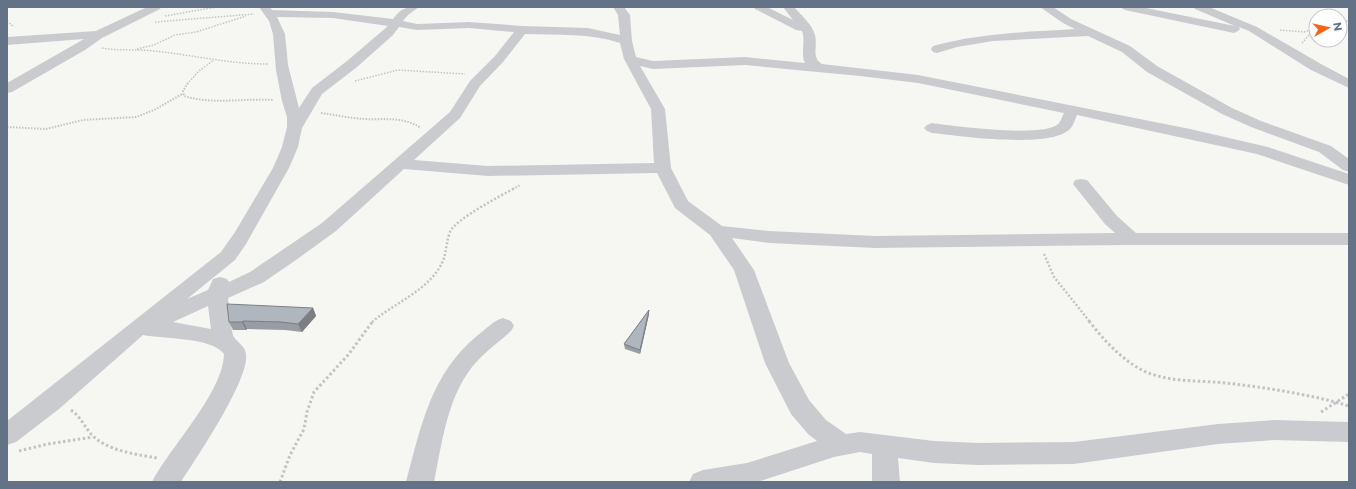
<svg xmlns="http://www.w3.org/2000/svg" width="1356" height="489" viewBox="0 0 1356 489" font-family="Montserrat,sans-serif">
  <rect width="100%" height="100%" fill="#f6f7f3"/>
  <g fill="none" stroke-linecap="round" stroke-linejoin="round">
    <!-- path-far3 -->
    <path stroke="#c2c3c5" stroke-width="1.5" stroke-dasharray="1.5 1.5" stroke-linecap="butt" d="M165,16L216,7
      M7,21L14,27
      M1340,21H1349
      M155,22L254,14
      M1280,30L1304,32L1316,28
      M1302,43L1310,34L1309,31
      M102,48C119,51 137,49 154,51C193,55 229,64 268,64
      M137,49L154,45L175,35L196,32L246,16
      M355,81L398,70L465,74
      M187,84L199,71L214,60"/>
    <!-- path-far2 -->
    <path stroke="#c2c3c5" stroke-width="2" stroke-dasharray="1.5 1.5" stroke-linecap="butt" d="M188,83L183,91L184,96C213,105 243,98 273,100
      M321,113C335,115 350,118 364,119C384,120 403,116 421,128
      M7,127L46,129L83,120L136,117L154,110L182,94
      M513,189L520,185"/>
    <!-- path-far1 -->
    <path stroke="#c2c3c5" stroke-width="2.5" stroke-dasharray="2 2" stroke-linecap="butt" d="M1044,254L1054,277L1090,322
      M372,322C392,305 418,295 435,274C448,258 444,249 450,232C454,220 502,195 515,188"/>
    <!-- path -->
    <path stroke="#c2c3c5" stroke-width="3" stroke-dasharray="2.5 2.5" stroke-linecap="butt" d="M1089,321C1103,339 1119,357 1140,369C1166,383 1197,380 1226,383C1268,388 1309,394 1349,406
      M71,410C80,416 84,426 91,434C107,451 135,454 157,458
      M1321,412L1349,394
      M19,451L48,444L93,437
      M280,482L290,455L304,429L307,412L314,392L348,355L373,321"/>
    <!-- street -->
    <path fill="#c9cbcf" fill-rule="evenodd" d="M147,7H161L160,9L102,38L85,50L12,92L7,93V83L84,39L7,45V37L96,31Z
      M259,7H270L272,10L333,12L393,19C402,8 405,7 419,7L408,15L403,21L417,24L469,22L522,26L588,28L620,35L618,15L613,7H624L630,15L632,41L636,57L653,61L745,57L805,63C800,53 806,42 802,31L796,30L755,9L754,7H767L793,20L783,7H794C801,15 812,24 815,35C818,47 811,57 822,64L918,75L1190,129L1268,147L1349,174V185L1257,154L1077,115C1075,120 1073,126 1070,129C1051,149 959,136 932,133L927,131L924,128L927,125L932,123C953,126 1044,138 1058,124C1061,122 1062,116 1064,113L918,83L860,76L745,65L653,69L640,66L665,109L671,168L688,201L722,226L769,231L875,236L1115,233L1105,224L1073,184L1075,180L1081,179L1087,180L1117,216L1136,233H1349V245H1126L875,248L769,243L732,238L754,270L789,363L809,400L826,420L846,434L860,432L934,441L978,443L1074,442L1218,424L1274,420L1349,422V442L1274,440L1218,444L1074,464L978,465L934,463L898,458L900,482H872V454L860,452L834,457L757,482H689L693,474L703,470L747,463L817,441L808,434L791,414L765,363L734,270L710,235L675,208L657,173L488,176L404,169L336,231L296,260L264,282L228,298C229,305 231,333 234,337C238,343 245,346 246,354C250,379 196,459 181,482H152C170,447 223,393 224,354C212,337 163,339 143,335L59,409L16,442L7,445V421L221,252L235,232L273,168L282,147L287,127V117L282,101L276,70L273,34L269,21ZM277,17L333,18L388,26L347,61L312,88L299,108L288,65L285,34ZM399,27L417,30L469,28L514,32L495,56L470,81L450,112L322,223L250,272L229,282L227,279L220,277L213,279L208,290L187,299L235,260L246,244L289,168L298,147L302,128L322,94L357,67L393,35ZM525,34C557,35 590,33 620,43L624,59L651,109L654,163L488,166L414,160L460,118L480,86L503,62ZM208,306L211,329L173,322Z
      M1040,7H1053L1071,19L1130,46L1157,66L1232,108L1261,121L1331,146L1349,159V172L1343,170L1319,152L1251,127L1222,114L1147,72L1122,52L1088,36L993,41L957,47L937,53L933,52L931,49L933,46C980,33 1027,32 1075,29L1063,23Z
      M1120,7H1141L1235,26L1195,9L1194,7H1209L1257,27L1321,64L1349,79V88L1311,70L1249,31L1239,27L1240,29L1238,31L1234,33L1125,10Z
      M503,318L511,321L514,326L511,331C498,343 483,353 472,367C447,399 442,443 434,482H406C421,426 431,373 478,335C486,329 493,321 503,318Z"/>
  </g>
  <!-- wall -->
  <path fill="#979da3" d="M313,308L316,316L302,332L285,330L247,329L246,330H233L229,322Z
    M649,310V314L640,354L625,349L624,344Z"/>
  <!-- shaded-wall -->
  <path fill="#7b7f84" d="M313,308L316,316L302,332L298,324Z
    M649,310V314L640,354V350Z
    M243,321L247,329L246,330L242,322Z"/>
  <!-- building -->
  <path fill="#b0b6bd" stroke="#7b7f84" d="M227,304L313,308L298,324L281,322L243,321L242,322H229Z
    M649,310L640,350L624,344Z"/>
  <!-- border -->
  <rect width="1356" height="489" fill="none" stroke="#637286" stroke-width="16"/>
  <!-- north arrow -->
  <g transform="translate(1328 28) rotate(82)"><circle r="19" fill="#ffffff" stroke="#c1c7cf"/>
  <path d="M0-3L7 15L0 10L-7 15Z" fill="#f26717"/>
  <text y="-6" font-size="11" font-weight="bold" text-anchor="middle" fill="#637286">N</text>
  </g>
</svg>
